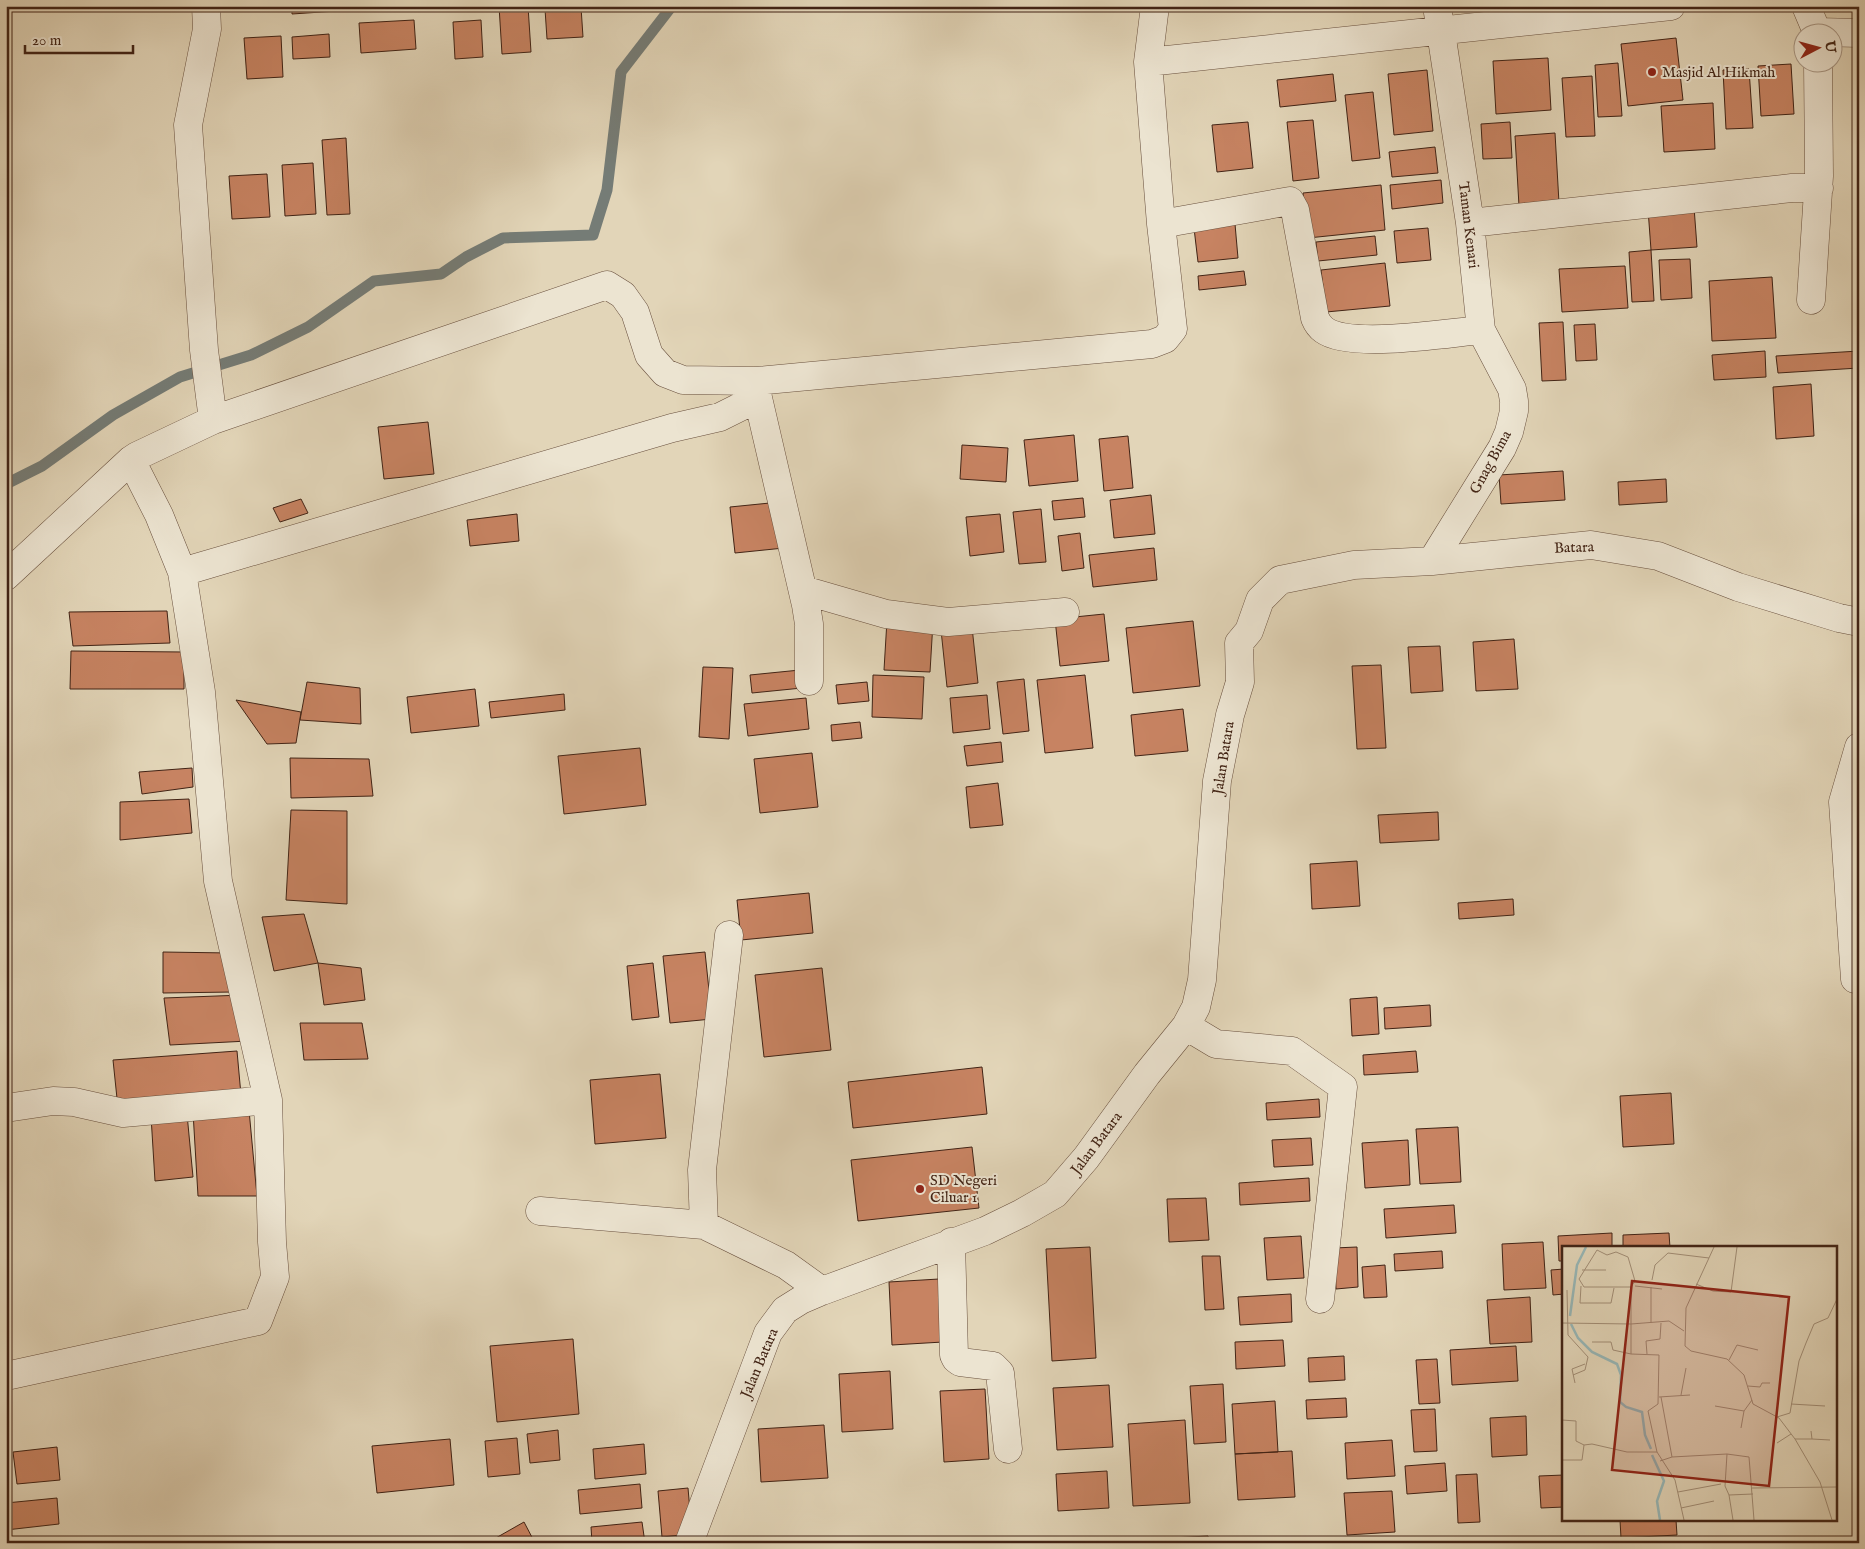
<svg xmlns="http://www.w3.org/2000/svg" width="1865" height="1549" viewBox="0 0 1865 1549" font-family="'IM FELL English',serif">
  <rect width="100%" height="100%" fill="#e2d5b8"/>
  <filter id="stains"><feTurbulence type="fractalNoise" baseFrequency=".004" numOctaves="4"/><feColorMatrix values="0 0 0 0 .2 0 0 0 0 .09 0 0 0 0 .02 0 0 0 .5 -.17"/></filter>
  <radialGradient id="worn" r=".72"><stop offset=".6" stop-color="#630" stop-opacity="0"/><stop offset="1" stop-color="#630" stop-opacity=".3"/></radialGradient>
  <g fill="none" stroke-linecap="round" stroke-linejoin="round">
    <!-- stream -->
    <path stroke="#757c76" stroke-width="11" d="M6,484L42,466L113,415L180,377L251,355L308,327L374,281L441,274L466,257L503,238L593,235L607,190L621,72L672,6"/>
  </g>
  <!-- building -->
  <path fill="#c78362" stroke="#412315" d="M292,6H336V11L292,14Z
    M499,6H528L531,52L502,54Z
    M581,7L583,37L547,39L545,9Z
    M414,20L416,49L361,53L359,23Z
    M481,20L483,57L455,59L453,22Z
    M329,34L330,57L293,59L292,37Z
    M281,36L283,77L247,79L244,38Z
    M1676,38L1683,100L1628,106L1621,44Z
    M1548,58L1551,110L1496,114L1493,61Z
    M1618,63L1622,116L1598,117L1595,65Z
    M1791,64L1794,114L1761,116L1758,66Z
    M1749,69L1753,128L1726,129L1723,70Z
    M1427,70L1433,131L1394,135L1388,74Z
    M1333,74L1336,101L1280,107L1277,80Z
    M1592,76L1595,136L1566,137L1562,78Z
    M1373,92L1380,158L1352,161L1345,95Z
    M1713,103L1715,149L1664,152L1661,106Z
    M1313,120L1319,178L1293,181L1287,122Z
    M1248,122L1253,168L1217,172L1212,125Z
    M1510,122L1512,158L1483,159L1481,124Z
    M1555,133L1559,203L1519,206L1515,136Z
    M346,138L350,214L327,215L322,140Z
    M1435,147L1438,173L1392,177L1389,152Z
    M313,163L316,214L285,216L282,165Z
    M267,174L270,217L232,219L229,176Z
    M1441,180L1443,203L1392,209L1390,185Z
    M1381,185L1385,230L1308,238L1303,193Z
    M1694,207L1697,247L1651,250L1648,209Z
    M1235,224L1238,258L1198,262L1194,228Z
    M1428,228L1431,260L1397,263L1394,231Z
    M1375,236L1377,255L1318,261L1316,242Z
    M1651,250L1654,301L1632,302L1629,252Z
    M1690,259L1692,298L1661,300L1659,260Z
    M1385,263L1390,306L1326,312L1321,270Z
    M1625,266L1628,308L1562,312L1559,269Z
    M1244,271L1246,285L1199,290L1198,276Z
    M1772,277L1776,338L1712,341L1709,281Z
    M1563,322L1566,380L1542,381L1539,323Z
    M1595,324L1597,360L1576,361L1574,325Z
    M1765,351L1766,377L1714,380L1712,355Z
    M1859,351V368L1778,373L1776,356Z
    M1811,384L1814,436L1776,439L1773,387Z
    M1855,413H1859V464H1858Z
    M428,422L434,474L384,479L378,427Z
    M1074,435L1078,481L1029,486L1024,440Z
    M1128,436L1133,488L1104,491L1099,439Z
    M962,445L1008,448L1006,482L960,479Z
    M1563,471L1565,500L1501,504L1499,475Z
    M1666,479L1667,502L1619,505L1618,482Z
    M1151,495L1155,534L1114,538L1110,500Z
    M1083,498L1085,517L1054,520L1052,501Z
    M301,499L308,513L280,522L273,508Z
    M780,502L784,548L735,553L730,507Z
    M1041,509L1046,562L1019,564L1013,512Z
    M517,514L519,541L470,546L467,520Z
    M1000,514L1004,552L970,556L966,517Z
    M1080,533L1084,568L1062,571L1058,536Z
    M1154,548L1157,580L1093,587L1089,555Z
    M167,611L170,643L73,646L69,612Z
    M1104,614L1109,661L1060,666L1055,619Z
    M887,620L933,622L930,672L884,670Z
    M1193,621L1200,686L1133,693L1126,628Z
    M972,627L978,683L947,687L941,630Z
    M1514,639L1518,689L1476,691L1473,642Z
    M1440,646L1443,691L1411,693L1408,647Z
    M71,651L184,652V689H70Z
    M1381,665L1386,748L1357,749L1352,666Z
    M703,667L733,668L729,739L699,737Z
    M800,670L802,688L752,693L750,675Z
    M873,675L924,677L922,719L872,717Z
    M1085,675L1093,748L1045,753L1037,680Z
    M1024,679L1029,731L1003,734L997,682Z
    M307,682L360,688L361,724L300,720Z
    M867,682L869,701L838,704L836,685Z
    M475,689L479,726L411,733L407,697Z
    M564,694L565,710L491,718L489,702Z
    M987,695L990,729L953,733L950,698Z
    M806,698L809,729L748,736L744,704Z
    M236,700L301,712L296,743L267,744Z
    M1183,709L1188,751L1135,756L1131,715Z
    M860,722L862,738L832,741L831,725Z
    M1001,742L1003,762L967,766L964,746Z
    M640,748L646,805L564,814L558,756Z
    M812,753L818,807L760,813L754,759Z
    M290,758L369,759L373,796L291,798Z
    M192,768L193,787L142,794L139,772Z
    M998,783L1003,825L970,828L966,787Z
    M189,799L192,833L120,840V802Z
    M291,810L347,811V904L286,900Z
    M1438,812L1439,840L1380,843L1378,815Z
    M1357,861L1360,906L1312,909L1310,864Z
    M809,893L813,933L741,940L737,900Z
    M1513,899L1514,915L1459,919L1458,903Z
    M304,914L318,963L274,971L262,917Z
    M163,952L230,953L233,992L163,993Z
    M705,952L712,1019L670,1023L663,956Z
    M318,963L361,968L365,1000L324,1005Z
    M653,963L659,1017L632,1020L627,966Z
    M822,968L831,1050L764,1057L755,975Z
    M243,995L248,1041L170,1045L164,998Z
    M1377,997L1379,1034L1352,1036L1350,999Z
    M1430,1005L1431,1026L1385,1029L1384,1008Z
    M300,1023H362L368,1059L304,1060Z
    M237,1051L241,1095L118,1108L113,1060Z
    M1416,1051L1418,1072L1364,1075L1363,1055Z
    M982,1067L987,1114L853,1128L848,1082Z
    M660,1074L666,1138L595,1144L590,1080Z
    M1671,1093L1674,1144L1623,1147L1620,1096Z
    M1319,1099L1320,1117L1267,1120L1266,1103Z
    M249,1110L257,1196H198L193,1112Z
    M187,1114L193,1177L155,1181L151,1116Z
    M1458,1127L1461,1182L1420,1184L1416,1129Z
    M1311,1138L1313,1165L1274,1167L1272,1140Z
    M1408,1140L1410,1185L1365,1188L1362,1143Z
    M972,1147L979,1208L858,1221L851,1160Z
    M1309,1178L1310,1201L1240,1205L1239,1183Z
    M1206,1198L1209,1240L1169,1242L1167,1199Z
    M1454,1205L1456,1233L1386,1238L1384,1209Z
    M1612,1233V1248H1564V1261H1559L1558,1236Z
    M1669,1233L1670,1248H1623V1235Z
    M1301,1236L1304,1278L1267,1280L1264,1238Z
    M1543,1242L1546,1288L1504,1290L1502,1244Z
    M1090,1247L1096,1358L1052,1361L1046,1249Z
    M1357,1247L1358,1287L1336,1289L1334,1248Z
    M1442,1251L1443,1268L1395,1271L1394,1254Z
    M1202,1256H1220L1224,1309L1205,1310Z
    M1385,1265L1387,1297L1364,1298L1362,1267Z
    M1564,1269V1294L1553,1295L1551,1270Z
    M939,1279L943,1342L892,1345L889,1282Z
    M1291,1294L1292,1322L1240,1325L1238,1297Z
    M1530,1297L1532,1342L1490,1344L1487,1300Z
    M573,1339L579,1414L497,1422L490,1346Z
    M1283,1340L1285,1366L1236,1369L1235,1342Z
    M1516,1346L1518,1381L1452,1385L1450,1350Z
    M1344,1356L1345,1380L1309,1382L1308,1358Z
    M1437,1359L1440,1403L1419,1404L1416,1360Z
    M890,1371L893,1429L842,1432L839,1374Z
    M1223,1384L1226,1442L1194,1444L1190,1386Z
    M1109,1385L1113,1447L1057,1450L1053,1388Z
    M985,1389L989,1459L944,1462L940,1391Z
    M1346,1398L1347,1417L1307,1419L1306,1400Z
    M1275,1401L1278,1452L1235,1454L1232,1404Z
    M1435,1409L1437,1451L1414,1452L1411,1410Z
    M1526,1416L1527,1455L1492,1457L1490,1418Z
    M1185,1420L1190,1503L1133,1506L1128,1424Z
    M824,1425L828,1478L761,1482L758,1429Z
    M558,1430L560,1460L530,1463L527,1434Z
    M517,1438L520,1474L488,1477L485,1441Z
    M450,1439L454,1485L377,1493L372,1446Z
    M1392,1440L1395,1476L1347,1479L1345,1443Z
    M644,1444L646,1474L595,1479L593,1449Z
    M57,1447L60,1480L17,1484L13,1452Z
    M1292,1451L1295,1497L1238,1500L1235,1454Z
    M1445,1463L1447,1491L1407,1494L1405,1466Z
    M1107,1471L1109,1508L1058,1511L1056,1474Z
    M1477,1474L1480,1522L1458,1523L1456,1475Z
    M1564,1475V1507L1541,1508L1539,1476Z
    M640,1484L642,1508L580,1514L578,1490Z
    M688,1488L692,1534L662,1537L658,1491Z
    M1392,1491L1395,1532L1347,1535L1344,1493Z
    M57,1498L59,1524L6,1530V1503Z
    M1620,1520H1676L1677,1535L1621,1538Z
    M524,1522L535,1543H487Z
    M642,1522L645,1543H592L591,1527Z
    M1208,1536L1209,1543H1153V1539Z
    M789,1541V1543H762Z"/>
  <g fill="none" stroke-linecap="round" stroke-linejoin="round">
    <!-- minor casing -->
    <g stroke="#69503e" stroke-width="29">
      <path id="minor" d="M206,6L207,29L188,125L204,350L213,420
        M1806,6L1817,32L1859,33
        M1148,62L1155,6
        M1470,223L1792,188H1819
        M1161,224L1290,201L1295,210L1315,318C1317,323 1320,327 1324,330C1350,349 1447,333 1481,330
        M1811,300L1819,176L1818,62
        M756,381L758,398L806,605L809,624V681
        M1432,561L1502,448L1509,432L1514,411V401L1512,389L1481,330L1470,223L1437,6
        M182,572L672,428L720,417L758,398
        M6,576L131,460L137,456L213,420L607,285L623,295L635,312L649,355L665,373L683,380L756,381L1152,344L1165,339L1173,329L1161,224L1148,62L1671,6
        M803,590L886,614L948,622L1065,612
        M1859,747L1843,802L1855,979H1859
        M1186,1026L1216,1044L1292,1051L1343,1087L1320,1299
        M6,1108L53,1101L74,1102L123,1113L268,1100
        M540,1211L704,1225L786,1265L822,1291
        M704,1225L702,1170L729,935
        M951,1242L954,1355L956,1359L960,1362L993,1366L1000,1373L1008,1449
        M6,1376L258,1321L275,1277L272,1242L268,1100L218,881L201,692L182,572L159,515L131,460
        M689,1543L768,1333L785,1310L801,1300L822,1291L985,1231L1022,1213L1055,1194L1086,1158L1147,1074L1186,1026L1196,1007L1202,980L1217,781L1230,715L1240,682L1239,643L1249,631L1260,600L1280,580L1354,565L1432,561L1591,545L1658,556L1738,587L1839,618L1859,622"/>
    </g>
    <!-- minor -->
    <use href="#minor" stroke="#ece4d1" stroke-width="28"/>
  </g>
  <!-- markers -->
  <g fill="#8f2418" stroke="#ece4d1" stroke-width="2">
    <circle cx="1652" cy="72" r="5"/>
    <circle cx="920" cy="1189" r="5"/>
  </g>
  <g text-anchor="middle" stroke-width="4" stroke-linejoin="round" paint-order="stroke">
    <!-- poi labels -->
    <g font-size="15" fill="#412315" stroke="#ece4d1" text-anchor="start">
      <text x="1662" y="77">Masjid Al Hikmah</text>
      <text x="930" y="1185">SD Negeri<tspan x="930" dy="17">Ciluar 1</tspan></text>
    </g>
    <!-- street labels -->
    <g font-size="15" fill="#412315" stroke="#ece4d1">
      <text transform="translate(1469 225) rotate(83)" y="5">Taman Kenari</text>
      <text transform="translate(1490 462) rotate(-61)" y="5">Gnag Bima</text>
      <text transform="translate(1574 547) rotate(-2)" y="5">Batara</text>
      <text transform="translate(1223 758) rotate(-81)" y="5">Jalan Batara</text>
      <text transform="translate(1096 1143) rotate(-53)" y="5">Jalan Batara</text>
      <text transform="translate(759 1363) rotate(-67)" y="5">Jalan Batara</text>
    </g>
  </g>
  <!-- overview -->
  <g transform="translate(1562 1246)">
    <rect width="275" height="275" fill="#e2d5b8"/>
    <path fill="none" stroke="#97b7b7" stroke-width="2.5" d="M8,70L15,19L24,1M9,78L16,92L30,106L55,118L59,129L58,156L64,161L80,166L83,189L89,203M90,209L102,235L95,255L98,274"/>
    <path fill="none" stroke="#a28e77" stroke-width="1" d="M152,1L124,62L123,100L129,105L165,113L182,129L191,158L217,172L233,193L258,236L270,274M20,24H44M90,34L93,19L106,7L147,12M134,38L151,45L169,46L175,1M19,40L18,57H49L52,42M73,40L100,43M69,41L73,35L66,11L54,6L45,9L35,4L17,33L22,41H69V108L97,109L96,158L86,165L95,206L113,234L122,274M5,44L6,89L26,111L23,124L11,129M0,77L69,78L107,75L122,85M89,77V41M30,96H49L51,104L69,108M85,108L84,95L98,93L99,77M167,114L175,99L196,104M13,137L10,123L23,118M186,140L198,141L200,137H208M119,149L124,122M97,151L128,149M99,151L110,211M229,158L263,160M153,160L182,165M215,171L228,167L237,115L244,97L252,78L266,72L275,53M0,174L14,175V195L22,199M179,182L182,165L190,154M233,193H250L249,185M250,193L268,194M215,197L229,188M165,208L163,240L167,249M0,214H20L22,199L30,198L65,206H95M98,215L110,211L165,208L187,211L192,274M190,242L275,241M116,246L159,238M119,262L152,255M171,274L167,249L191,248"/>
    <path fill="#8f2418" fill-opacity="0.15" stroke="#8f2418" stroke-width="2.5" d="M70,35L227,51L207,240L50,224Z"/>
    <rect width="275" height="275" fill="none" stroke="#412315" stroke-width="2.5"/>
  </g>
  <!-- margin -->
  <rect width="1865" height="1549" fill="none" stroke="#e2d5b8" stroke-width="25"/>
  <rect x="8" y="8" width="1850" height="1534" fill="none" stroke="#412315" stroke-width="2.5"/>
  <rect x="12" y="12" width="1840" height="1524" fill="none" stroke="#412315"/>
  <!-- north arrow -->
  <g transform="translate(1818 48) rotate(84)"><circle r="24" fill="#ece4d1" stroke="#a89786"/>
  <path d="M0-4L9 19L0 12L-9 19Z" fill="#8f2418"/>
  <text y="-8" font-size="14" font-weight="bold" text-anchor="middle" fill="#412315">U</text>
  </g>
  <!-- scale -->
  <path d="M25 45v8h108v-8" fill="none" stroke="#412315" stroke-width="2.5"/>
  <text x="32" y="45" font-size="15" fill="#412315" stroke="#ece4d1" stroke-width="4" paint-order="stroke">20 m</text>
  <rect width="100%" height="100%" filter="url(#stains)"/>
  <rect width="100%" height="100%" fill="url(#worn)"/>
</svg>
